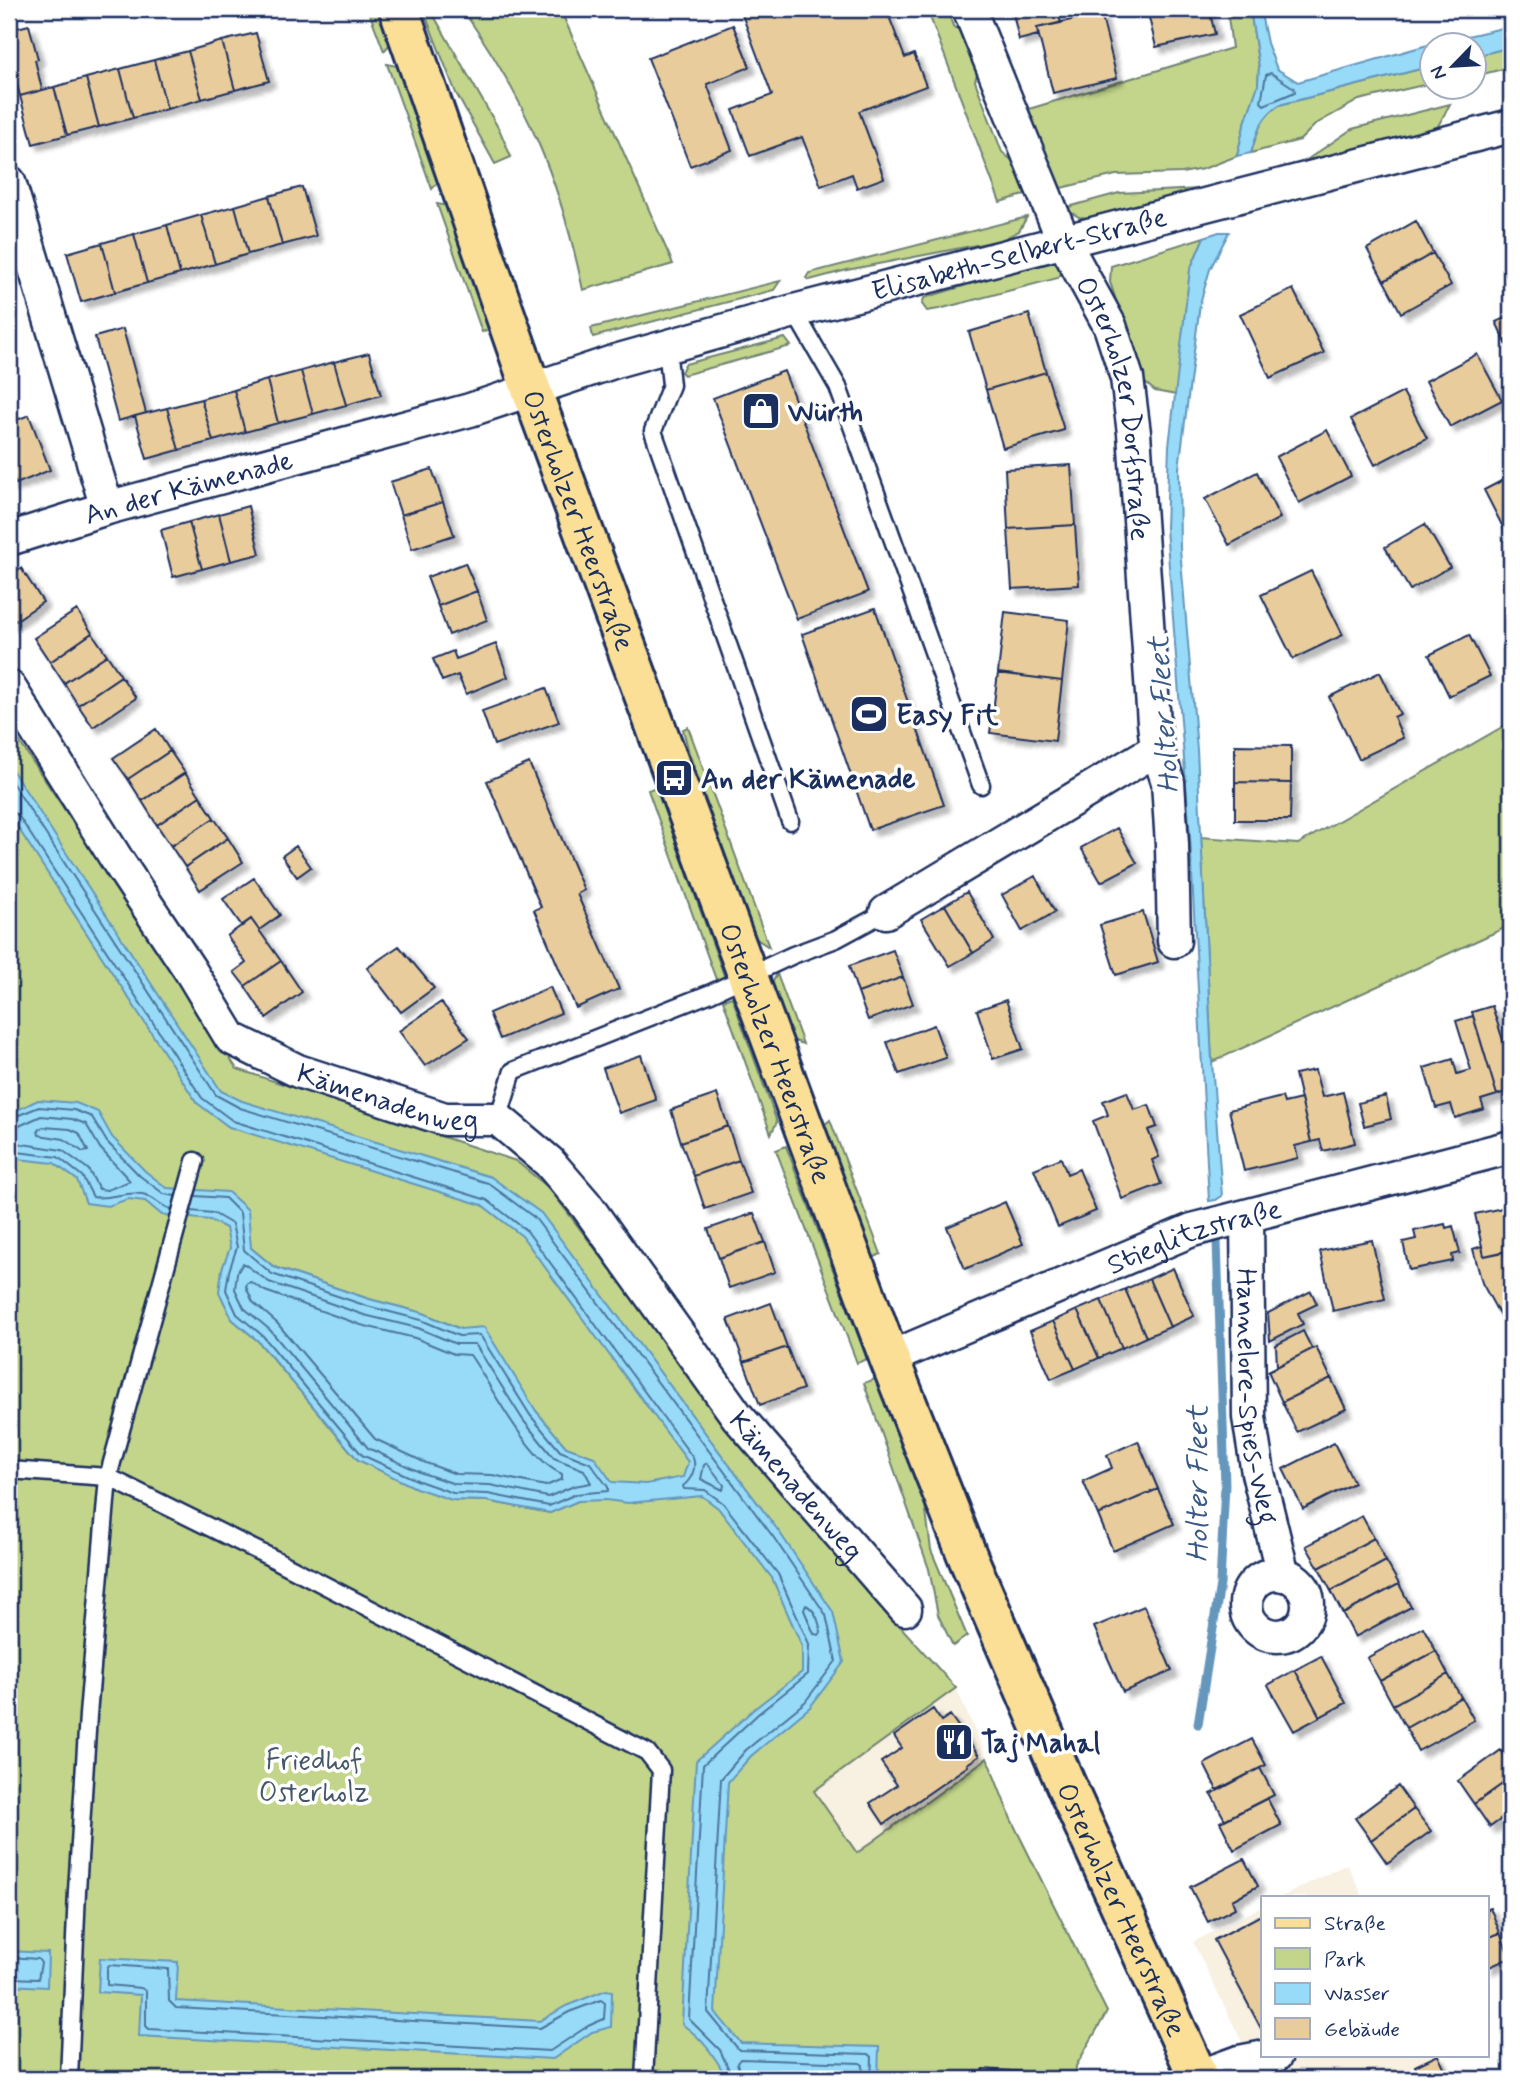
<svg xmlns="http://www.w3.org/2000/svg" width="1520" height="2088" viewBox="0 0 1520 2088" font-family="Mynerve,sans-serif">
  <defs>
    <filter id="shadow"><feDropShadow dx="6" dy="6" stdDeviation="2" flood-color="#0004"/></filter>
  </defs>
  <rect width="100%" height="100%" fill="#fff"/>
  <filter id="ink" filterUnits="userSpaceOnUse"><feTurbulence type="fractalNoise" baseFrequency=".0143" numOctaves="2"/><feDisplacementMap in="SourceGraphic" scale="14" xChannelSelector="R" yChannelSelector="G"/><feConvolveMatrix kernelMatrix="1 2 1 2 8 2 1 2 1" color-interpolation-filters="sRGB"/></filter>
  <g filter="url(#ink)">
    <!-- built -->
    <path fill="#f8f0e1" d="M956,1688L987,1758L856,1853L814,1791Z
      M1347,1864L1363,1897H1281Z
      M1263,1906V2055H1441L1455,2079H1260L1193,1942Z"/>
    <!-- green -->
    <path fill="#c3d58a" stroke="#6f8274" stroke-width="2" fill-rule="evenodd" d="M368,9H377L390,44L384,51Z
      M423,9H430L500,131L511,157L495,164L456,93Z
      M462,9H560L673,264L583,290C560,180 527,101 462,9Z
      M927,9H947L953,26L967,35L979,67L975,81L1002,152L1015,163L1025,186L1024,195L1000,202Z
      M1227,9H1250L1259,67L1258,86L1244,126L1237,156L1203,169L1182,173L1116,175L1061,188L1057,186L1029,109L1232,48Z
      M1511,47V67L1475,76L1474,56Z
      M387,64L397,66L439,181L432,189Z
      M1432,66V83L1359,100L1316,124L1300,140L1251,153C1257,133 1260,118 1279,105Z
      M1450,104L1437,128L1305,161L1352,129Z
      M1200,189L1091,218L1079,217L1064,208L1119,193Z
      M437,204L448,206L492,329L482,332Z
      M1027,217L1019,231L1002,240L847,270L810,280L806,278L809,273Z
      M1204,237L1190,270L1176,395L1155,391L1143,381L1110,282L1111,266Z
      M1050,262L1059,264L1062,272L1058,278L939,309L927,311L922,304L924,298L1037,264Z
      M780,281L774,290L593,337L591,328Z
      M785,338L791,346L684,375L681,372L685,364Z
      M1511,722V925L1212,1062L1201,837L1298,844Z
      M9,726L237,1069L516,1161L549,1188L780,1493L956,1688L814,1791L857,1853L987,1758L1011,1819L1107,2012L1076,2066L1075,2079H9ZM251,1248L274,1267L369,1299L423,1313L461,1329L536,1411L566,1447L594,1457L578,1501L550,1513L487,1501L452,1500L358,1460L258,1341L232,1319Z
      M688,727L697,751L769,947L755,938L689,753L683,729Z
      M656,787L726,981L718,985L648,790Z
      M777,974L803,1044L792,1040L772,983Z
      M732,997L777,1122L771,1134L723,1000Z
      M830,1120L881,1254L873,1258L823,1126Z
      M786,1146L867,1359L857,1363L776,1150Z
      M875,1379L925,1504L931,1550L967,1636L953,1646L938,1615L929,1569L864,1383Z"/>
    <!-- water -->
    <path fill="#97dbf9" stroke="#6596bb" stroke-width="2" d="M1250,9H1260L1267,43L1277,69L1298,82L1424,46L1511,26V47L1475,56L1474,46H1432V66L1279,105C1260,118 1257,133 1251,153L1237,156L1244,126L1258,85L1259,67Z
      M1219,232H1229L1210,269L1200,304L1179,468L1180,548L1197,750L1212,1062L1222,1196L1216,1200L1209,1201L1190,836L1166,528L1169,446L1190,270L1204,237Z
      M9,765L221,1091L242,1101L491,1177L541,1213L780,1533L833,1612L844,1662L810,1707L751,1756L728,1782L715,2012L741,2043L879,2047L878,2079H727C715,2056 703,2039 682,2024L696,1761L754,1709L802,1672V1646L772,1578L718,1508L702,1496L628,1503L606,1500L578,1501L550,1513L487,1501L452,1500L416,1488L358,1460L258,1341L232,1319L219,1292L222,1269L230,1248L226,1228L210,1220L162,1215L145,1201L128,1199L108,1206L86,1203L77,1180L54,1163L9,1158V1114L38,1100L76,1103L98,1112L112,1137L145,1171L167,1188L228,1192L248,1210L251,1248L274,1267L369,1299L423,1313L460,1329L484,1327L536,1411L566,1447L594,1457L612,1482L646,1484L683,1477L688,1462L522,1236L482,1205L229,1127L197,1103L9,814Z
      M9,1951L48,1953L47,1987L9,1985Z
      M100,1958L178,1962L176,2001L540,2021L566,2006L606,1990L612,1991L611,2027L592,2032L553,2059L139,2036L141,1995L98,1992Z"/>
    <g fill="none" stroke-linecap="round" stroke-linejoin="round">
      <!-- shore -->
      <path stroke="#4d749c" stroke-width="2" d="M1271,73L1294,88L1295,92L1264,105L1261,102L1266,75Z
        M9,778L216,1095L240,1108L488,1183L535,1218L774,1538L826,1615L836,1661L805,1702L746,1750L721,1779L708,2012L739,2050L869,2054L872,2057L871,2079
        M9,811L18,815L202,1098L233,1121L487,1200L527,1231L693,1458C697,1468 691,1480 683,1486L684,1489L705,1490L723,1503L778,1574L809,1644L808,1674L758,1714L703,1765L689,2019L720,2050L733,2079
        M9,1119L39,1107L74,1110L92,1117L107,1142L140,1176L164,1194L175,1196
        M43,1127L70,1129L79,1133L88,1151L83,1152L64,1139L39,1135L38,1130Z
        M9,1128L17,1127L41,1116L72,1119L86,1124L100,1148L130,1181L107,1190L99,1189L88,1169L62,1150L9,1142
        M9,1151L58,1157L82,1176L93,1197C110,1200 124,1191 142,1194C154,1196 160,1207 172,1209
        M191,1211L213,1213L232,1224L237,1247L229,1271L226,1290L237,1314L263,1336L362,1455L419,1481L453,1493L488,1494L549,1506L576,1494L608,1491V1487L590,1463L560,1451L530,1415L480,1335L459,1336L421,1320L367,1306L272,1274L244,1250L240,1213L225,1198L195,1196
        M243,1263L269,1282L364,1315L418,1328L456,1344H475L523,1420L554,1458L584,1470L591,1483L574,1486L548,1497L490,1485L455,1484L422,1473L368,1448L270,1330L244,1308L235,1289L237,1273Z
        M251,1282L265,1291L361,1325L415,1338L454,1354L470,1355C492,1386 527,1460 562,1474V1479L546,1486L492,1475L456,1474L426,1463L375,1439L277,1323L253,1302L246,1287L247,1283Z
        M707,1463L724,1485L723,1490L701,1479L704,1465Z
        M806,1605C816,1610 819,1622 821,1632L819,1635L814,1634L804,1610Z
        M9,1957L38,1959L41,1963L38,1979L9,1978
        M109,1965L168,1969L169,2001L176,2008L540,2028L569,2012L601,2000L605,2003L604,2019L588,2026L550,2051L149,2029L146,2026V1991L141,1988L107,1985V1968Z
        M742,2079L737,2063L740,2059L860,2063L863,2065L862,2079
        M752,2079V2072L756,2070L849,2073L852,2079"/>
      <!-- stream -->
      <path stroke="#6596bb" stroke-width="9" d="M1198,1724L1220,1584L1225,1485L1217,1241"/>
    </g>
    <!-- building -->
    <path fill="#e9cc9c" stroke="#1b2f5e" stroke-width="2" filter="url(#shadow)" d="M740,9H893L887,11L905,58L914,54L926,86L859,111L884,178L857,188L852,174L821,186L802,137L750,156L733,110L772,95Z
      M1012,9H1057L1061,23L1037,28L1038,35L1019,40Z
      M1147,9H1209L1215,34L1156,47Z
      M1101,13L1117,78L1053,93L1037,28Z
      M29,25L38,59L35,60L42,90L20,96L9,53V30Z
      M733,25L750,67L707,84L732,150L690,166L648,58Z
      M256,33L269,81L235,90L222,41Z
      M222,41L235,90L202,99L188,51Z
      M188,51L202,99L167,109L154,60Z
      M154,60L167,109L133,118L120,69Z
      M120,69L133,118L99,127L86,78Z
      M86,78L99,127L67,135L54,87Z
      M54,87L67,135L33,144L20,96Z
      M302,187L316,236L282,245L269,196Z
      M269,196L282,245L248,254L235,206Z
      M235,206L248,254L215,264L201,215Z
      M201,215L215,264L180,274L167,225Z
      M1416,221L1433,253L1384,281L1367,249Z
      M167,225L180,274L147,283L134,234Z
      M134,234L147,283L115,292L102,243Z
      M102,243L115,292L81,302L67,253Z
      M1433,253L1451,285L1401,313L1384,281Z
      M1293,289L1324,353L1270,378L1240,314Z
      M1029,314L1046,372L986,390L969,332Z
      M1511,315V354L1496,322Z
      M123,329L146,413L118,421L95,337Z
      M369,353L381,395L346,405L334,362Z
      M1477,354L1502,400L1450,427L1426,381Z
      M334,362L346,405L313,414L301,371Z
      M301,371L313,414L278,423L267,380Z
      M784,371L868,592L797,619L713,398Z
      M1046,372L1064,430L1003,448L986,390Z
      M267,380L278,423L245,432L234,390Z
      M234,390L245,432L213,441L201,399Z
      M1403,392L1427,438L1375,465L1351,419Z
      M201,399L213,441L179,450L167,408Z
      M167,408L179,450L147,459L135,416Z
      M29,415L50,470L16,484L9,466V423Z
      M1327,430L1351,476L1299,503L1276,457Z
      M1071,465L1075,525L1008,529L1005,469Z
      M9,466L16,484L9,486Z
      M432,469L443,502L401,515L390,482Z
      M1257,472L1280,518L1229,545L1205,499Z
      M1511,476V543L1484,490Z
      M443,502L454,535L412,549L401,515Z
      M248,506L260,554L231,561L219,514Z
      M219,514L231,561L202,569L189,522Z
      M189,522L202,569L173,577L161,530Z
      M1425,524L1450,567L1410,590L1385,547Z
      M1075,525L1079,585L1012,589L1008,529Z
      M465,563L477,591L438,606L427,577Z
      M21,568L43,602L9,625V576Z
      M1311,571L1343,635L1293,659L1261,595Z
      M477,591L487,620L449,635L438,606Z
      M875,608L944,805L870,830L802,634Z
      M77,610L92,633L50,662L34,638Z
      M1005,612L1069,620L1062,681L998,673Z
      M92,633L107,655L64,683L50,662Z
      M1469,635L1490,676L1449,696L1429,655Z
      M496,644L508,677L466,694L458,675L442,681L433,659L453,651L456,659Z
      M107,655L121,676L78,705L64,683Z
      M1380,672L1400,714L1394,717L1403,738L1359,759L1329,697Z
      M998,673L1062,681L1055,741L990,733Z
      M121,676L136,698L93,727L78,705Z
      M546,688L559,722L494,745L482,711Z
      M156,729L170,751L128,779L113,758Z
      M1235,745L1291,746V783L1235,782Z
      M170,751L185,773L142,801L128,779Z
      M529,763L584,890L577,894L619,989L576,1008L534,910L541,907L487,781Z
      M185,773L200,796L157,825L142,801Z
      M1235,782L1291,783L1290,820H1235Z
      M200,796L214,818L171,846L157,825Z
      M214,818L228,838L185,867L171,846Z
      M1117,828L1137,863L1101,882L1081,848Z
      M228,838L243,862L200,890L185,867Z
      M296,846L311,867L297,877L282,856Z
      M1035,876L1055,912L1022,931L1002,895Z
      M254,878L280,915L259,930L251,919L242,926L223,899Z
      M967,892L994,940L973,953L945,905Z
      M945,905L973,953L950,966L921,919Z
      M1143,912L1158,962L1116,975L1100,925Z
      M251,919L281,961L245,986L234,972L246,963L227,936Z
      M399,946L434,988L401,1012L367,968Z
      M893,950L903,977L858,993L849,966Z
      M281,961L302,992L266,1018L245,986Z
      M903,977L913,1004L868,1020L858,993Z
      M550,987L561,1013L500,1039L489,1013Z
      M1006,1000L1023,1049L993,1059L977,1010Z
      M441,1002L469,1038L425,1066L399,1031Z
      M1492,1006L1509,1059L1511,1058V1090L1497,1095L1472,1012Z
      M1473,1016L1497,1095L1481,1100L1484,1109L1455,1118L1451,1104L1436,1108L1424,1068L1453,1059L1457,1074L1471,1070L1456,1021Z
      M934,1025L946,1058L899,1074L887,1042Z
      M641,1055L656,1100L619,1113L603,1068Z
      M1315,1070L1322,1097L1343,1092L1355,1143L1323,1151L1320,1140L1311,1142L1295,1074Z
      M1127,1092L1134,1110L1149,1105L1157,1127L1148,1130L1159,1157L1152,1160L1161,1184L1122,1199L1093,1121L1108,1115L1103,1101Z
      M717,1094L728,1126L681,1142L671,1110Z
      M1386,1096L1391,1119L1364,1126L1358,1103Z
      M1282,1097L1284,1103L1301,1099L1311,1142L1295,1146L1298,1158L1244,1171L1229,1110Z
      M728,1126L739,1160L694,1176L681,1142Z
      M1061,1158L1067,1174L1079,1169L1096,1211L1058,1227L1034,1169Z
      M739,1160L751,1193L705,1209L694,1176Z
      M1005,1202L1023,1244L965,1269L947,1227Z
      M1511,1206V1250L1484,1256L1475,1214Z
      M754,1213L765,1242L719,1258L708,1229Z
      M1445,1224L1446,1228L1453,1226L1460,1253L1452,1255L1453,1261L1409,1270L1403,1242L1416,1239L1414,1231Z
      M1372,1240L1385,1299L1333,1311L1320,1251Z
      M765,1242L775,1272L729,1288L719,1258Z
      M1482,1246L1484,1256L1504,1252L1511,1276V1319L1504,1323L1482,1283L1473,1249Z
      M1173,1268L1194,1316L1170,1327L1149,1279Z
      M1149,1279L1170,1327L1146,1337L1125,1289Z
      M1125,1289L1146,1337L1122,1348L1101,1300Z
      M1311,1291L1317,1304L1298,1313L1303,1324L1270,1341L1268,1313Z
      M1101,1300L1122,1348L1099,1358L1077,1310Z
      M771,1303L787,1347L744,1362L728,1319Z
      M1077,1310L1099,1358L1075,1369L1053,1321Z
      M1053,1321L1075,1369L1051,1379L1030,1331Z
      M1303,1331L1312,1349L1277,1367L1276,1345Z
      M787,1347L803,1389L760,1405L744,1362Z
      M1316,1347L1331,1378L1282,1402L1268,1371Z
      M1331,1378L1346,1409L1297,1432L1282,1402Z
      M1138,1441L1158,1489L1098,1515L1083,1481L1112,1468L1107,1455Z
      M1334,1443L1354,1483L1303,1509L1283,1469Z
      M1158,1489L1174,1524L1113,1551L1098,1515Z
      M1362,1516L1374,1538L1319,1568L1306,1546Z
      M1374,1538L1386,1561L1331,1591L1319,1568Z
      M1386,1561L1399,1584L1343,1614L1331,1591Z
      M1399,1584L1411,1607L1355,1637L1343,1614Z
      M1144,1606L1172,1671L1123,1692L1094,1627Z
      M1423,1627L1436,1651L1380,1681L1367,1658Z
      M1436,1651L1448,1674L1393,1705L1380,1681Z
      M1321,1656L1346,1703L1320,1717L1295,1670Z
      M1295,1670L1320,1717L1294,1731L1268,1685Z
      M1448,1674L1461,1697L1406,1728L1393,1705Z
      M1461,1697L1474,1720L1418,1751L1406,1728Z
      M933,1709L941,1721L950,1715L979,1756L967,1764L968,1766L884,1824L870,1803L897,1785L881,1762L902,1748L894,1736Z
      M1252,1739L1266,1765L1217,1790L1204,1764Z
      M1501,1750L1511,1764V1778L1474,1804L1458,1781Z
      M1260,1768L1274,1795L1225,1820L1211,1794Z
      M1511,1778V1812L1490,1827L1474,1804Z
      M1398,1786L1414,1809L1371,1840L1355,1818Z
      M1267,1798L1281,1825L1234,1850L1220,1822Z
      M1414,1809L1431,1831L1387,1863L1371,1840Z
      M1244,1859L1258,1886L1232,1900L1235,1908L1208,1922L1190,1887Z
      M1490,1907L1500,1933L1487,1938V1908Z
      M1263,1914V2032L1214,1940Z
      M1500,1933L1510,1958L1487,1968V1938Z
      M1438,2055L1449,2079H1422L1415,2066Z
      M983,2069L1070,2075V2079H982Z"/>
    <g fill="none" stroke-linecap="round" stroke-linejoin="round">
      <!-- lane casing -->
      <g stroke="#1b2f5e" stroke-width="21">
        <path id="lane" d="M794,311L838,387L981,785
          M667,347L671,385L653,431L790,821
          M498,1119L513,1071L711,993L793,955L836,939L886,912
          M9,1470L108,1477L276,1560L647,1752L661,1770L644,2079
          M69,2079L77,1891L88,1715L108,1477L195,1161"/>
      </g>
      <!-- street casing -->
      <g stroke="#1b2f5e" stroke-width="37">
        <g id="street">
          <path id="s1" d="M969,9L1064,242L1110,326L1127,378L1134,433L1154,723L1157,749L1168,782L1172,845L1174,941"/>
          <path d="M9,182L107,508"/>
          <path id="s2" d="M9,539L107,508L470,410L619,360L794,311L1511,126"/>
          <path id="s3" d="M9,687L119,863L190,970L231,1038L298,1071L445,1119H498L549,1162L586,1205L737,1416L905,1609"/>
          <path d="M886,912L1157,749"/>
          <path id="s4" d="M1247,1217L1249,1417L1258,1473L1283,1575"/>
          <path id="s5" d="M889,1358L1192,1230L1511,1147"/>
          <circle cx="1277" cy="1605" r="31"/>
          <path d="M1198,2077L1239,2062L1276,2055"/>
        </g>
      </g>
      <!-- primary casing -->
      <g stroke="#1b2f5e" stroke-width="44">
        <g id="primary">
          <path id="s6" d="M399,9L531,389L889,1358L969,1560L1073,1801L1199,2079"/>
        </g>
      </g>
      <!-- lane -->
      <use href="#lane" stroke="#fff" stroke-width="16"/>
      <!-- street -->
      <use href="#street" stroke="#fff" stroke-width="32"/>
      <!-- primary -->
      <use href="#primary" stroke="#fbdf96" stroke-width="38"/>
    </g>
  </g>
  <!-- icons -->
  <defs>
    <g id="shop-square" transform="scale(2.0125)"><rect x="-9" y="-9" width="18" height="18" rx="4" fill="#1b2f5e" stroke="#fff"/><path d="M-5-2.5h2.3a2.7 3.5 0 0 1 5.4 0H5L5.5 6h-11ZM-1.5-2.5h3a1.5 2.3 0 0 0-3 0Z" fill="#fff"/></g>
    <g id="stadium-square" transform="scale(2.0125)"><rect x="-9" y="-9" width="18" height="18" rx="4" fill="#1b2f5e" stroke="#fff"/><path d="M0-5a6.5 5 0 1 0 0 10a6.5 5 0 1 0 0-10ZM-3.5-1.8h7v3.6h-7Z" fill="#fff"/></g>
    <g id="bus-square" transform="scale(2.0125)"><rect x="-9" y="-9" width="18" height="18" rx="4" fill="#1b2f5e" stroke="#fff"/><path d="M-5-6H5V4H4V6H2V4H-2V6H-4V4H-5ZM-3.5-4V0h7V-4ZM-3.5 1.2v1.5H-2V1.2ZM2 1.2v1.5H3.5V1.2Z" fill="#fff"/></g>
    <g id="restaurant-square" transform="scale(2.0125)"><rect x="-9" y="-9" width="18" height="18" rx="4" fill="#1b2f5e" stroke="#fff"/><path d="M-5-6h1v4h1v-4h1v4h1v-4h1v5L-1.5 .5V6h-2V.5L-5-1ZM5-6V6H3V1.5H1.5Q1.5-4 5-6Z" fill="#fff"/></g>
  </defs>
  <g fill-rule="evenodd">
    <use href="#shop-square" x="761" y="411"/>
    <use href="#stadium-square" x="869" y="714"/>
    <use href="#bus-square" x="674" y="778"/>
    <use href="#restaurant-square" x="954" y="1742"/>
  </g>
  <g text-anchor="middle" stroke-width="7" stroke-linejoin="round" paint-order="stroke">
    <!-- street labels -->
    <g font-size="28" fill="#1b2f5e" stroke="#fff">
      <text dy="10" stroke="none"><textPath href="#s2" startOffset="1050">Elisabeth-Selbert-Straße</textPath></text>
      <text dy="10" stroke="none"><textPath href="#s1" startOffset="429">Osterholzer Dorfstraße</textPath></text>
      <text dy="10" stroke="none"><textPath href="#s2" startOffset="187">An der Kämenade</textPath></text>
      <text dy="10" stroke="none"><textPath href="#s6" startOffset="542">Osterholzer Heerstraße</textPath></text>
      <text dy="10" stroke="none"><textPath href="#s6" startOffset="1110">Osterholzer Heerstraße</textPath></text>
      <text dy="10" stroke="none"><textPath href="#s3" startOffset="584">Kämenadenweg</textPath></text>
      <text dy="10" stroke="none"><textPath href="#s5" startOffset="329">Stieglitzstraße</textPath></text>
      <text dy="10" stroke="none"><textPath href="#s4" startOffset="180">Hannelore-Spies-Weg</textPath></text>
      <text dy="10" stroke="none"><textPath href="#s3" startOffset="1172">Kämenadenweg</textPath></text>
      <text dy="10" stroke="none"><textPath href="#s6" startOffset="2034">Osterholzer Heerstraße</textPath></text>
    </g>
    <!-- poi labels -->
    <g font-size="28" font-weight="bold" fill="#1b2f5e" stroke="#fff" text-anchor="start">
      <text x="788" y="421">Würth</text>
      <text x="896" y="724">Easy Fit</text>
      <text x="701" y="788">An der Kämenade</text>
      <text x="981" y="1752">Taj Mahal</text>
    </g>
    <!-- park labels -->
    <g font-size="28" fill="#455869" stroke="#fff">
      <text x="314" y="1769">Friedhof<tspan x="314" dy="32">Osterholz</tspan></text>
    </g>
    <!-- water labels -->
    <g font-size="30" font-style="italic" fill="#3a5a85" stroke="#fff">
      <text transform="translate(1163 715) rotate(-94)" y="10">Holter Fleet</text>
      <text transform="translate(1197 1484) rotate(-90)" y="10">Holter Fleet</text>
    </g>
  </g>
  <!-- margin -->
  <rect width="1520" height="2088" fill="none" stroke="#fff" stroke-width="35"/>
  <rect x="18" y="18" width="1485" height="2053" fill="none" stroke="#1b2f5e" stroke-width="2.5" filter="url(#ink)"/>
  <!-- legend -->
  <rect x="1261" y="1896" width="228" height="161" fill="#ffffff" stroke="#a4acbf" stroke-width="2"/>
  <rect x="1275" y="1918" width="35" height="10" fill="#fbdf96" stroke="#a4acbf" stroke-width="2"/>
  <text x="1324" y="1930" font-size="21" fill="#1b2f5e">Straße</text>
  <rect x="1275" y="1948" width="35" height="21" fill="#c3d58a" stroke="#a4acbf" stroke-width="2"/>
  <text x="1324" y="1966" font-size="21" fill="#1b2f5e">Park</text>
  <rect x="1275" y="1983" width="35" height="21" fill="#97dbf9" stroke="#a4acbf" stroke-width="2"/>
  <text x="1324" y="2000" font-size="21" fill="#1b2f5e">Wasser</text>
  <rect x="1275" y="2018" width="35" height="21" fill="#e9cc9c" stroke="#a4acbf" stroke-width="2"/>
  <text x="1324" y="2036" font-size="21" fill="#1b2f5e">Gebäude</text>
  <!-- north arrow -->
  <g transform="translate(1453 66) rotate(245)"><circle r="33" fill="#ffffff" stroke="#a4acbf" stroke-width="2"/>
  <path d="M0-5L12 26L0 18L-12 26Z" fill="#1b2f5e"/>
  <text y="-10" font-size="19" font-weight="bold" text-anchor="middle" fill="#1b2f5e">N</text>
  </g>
</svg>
